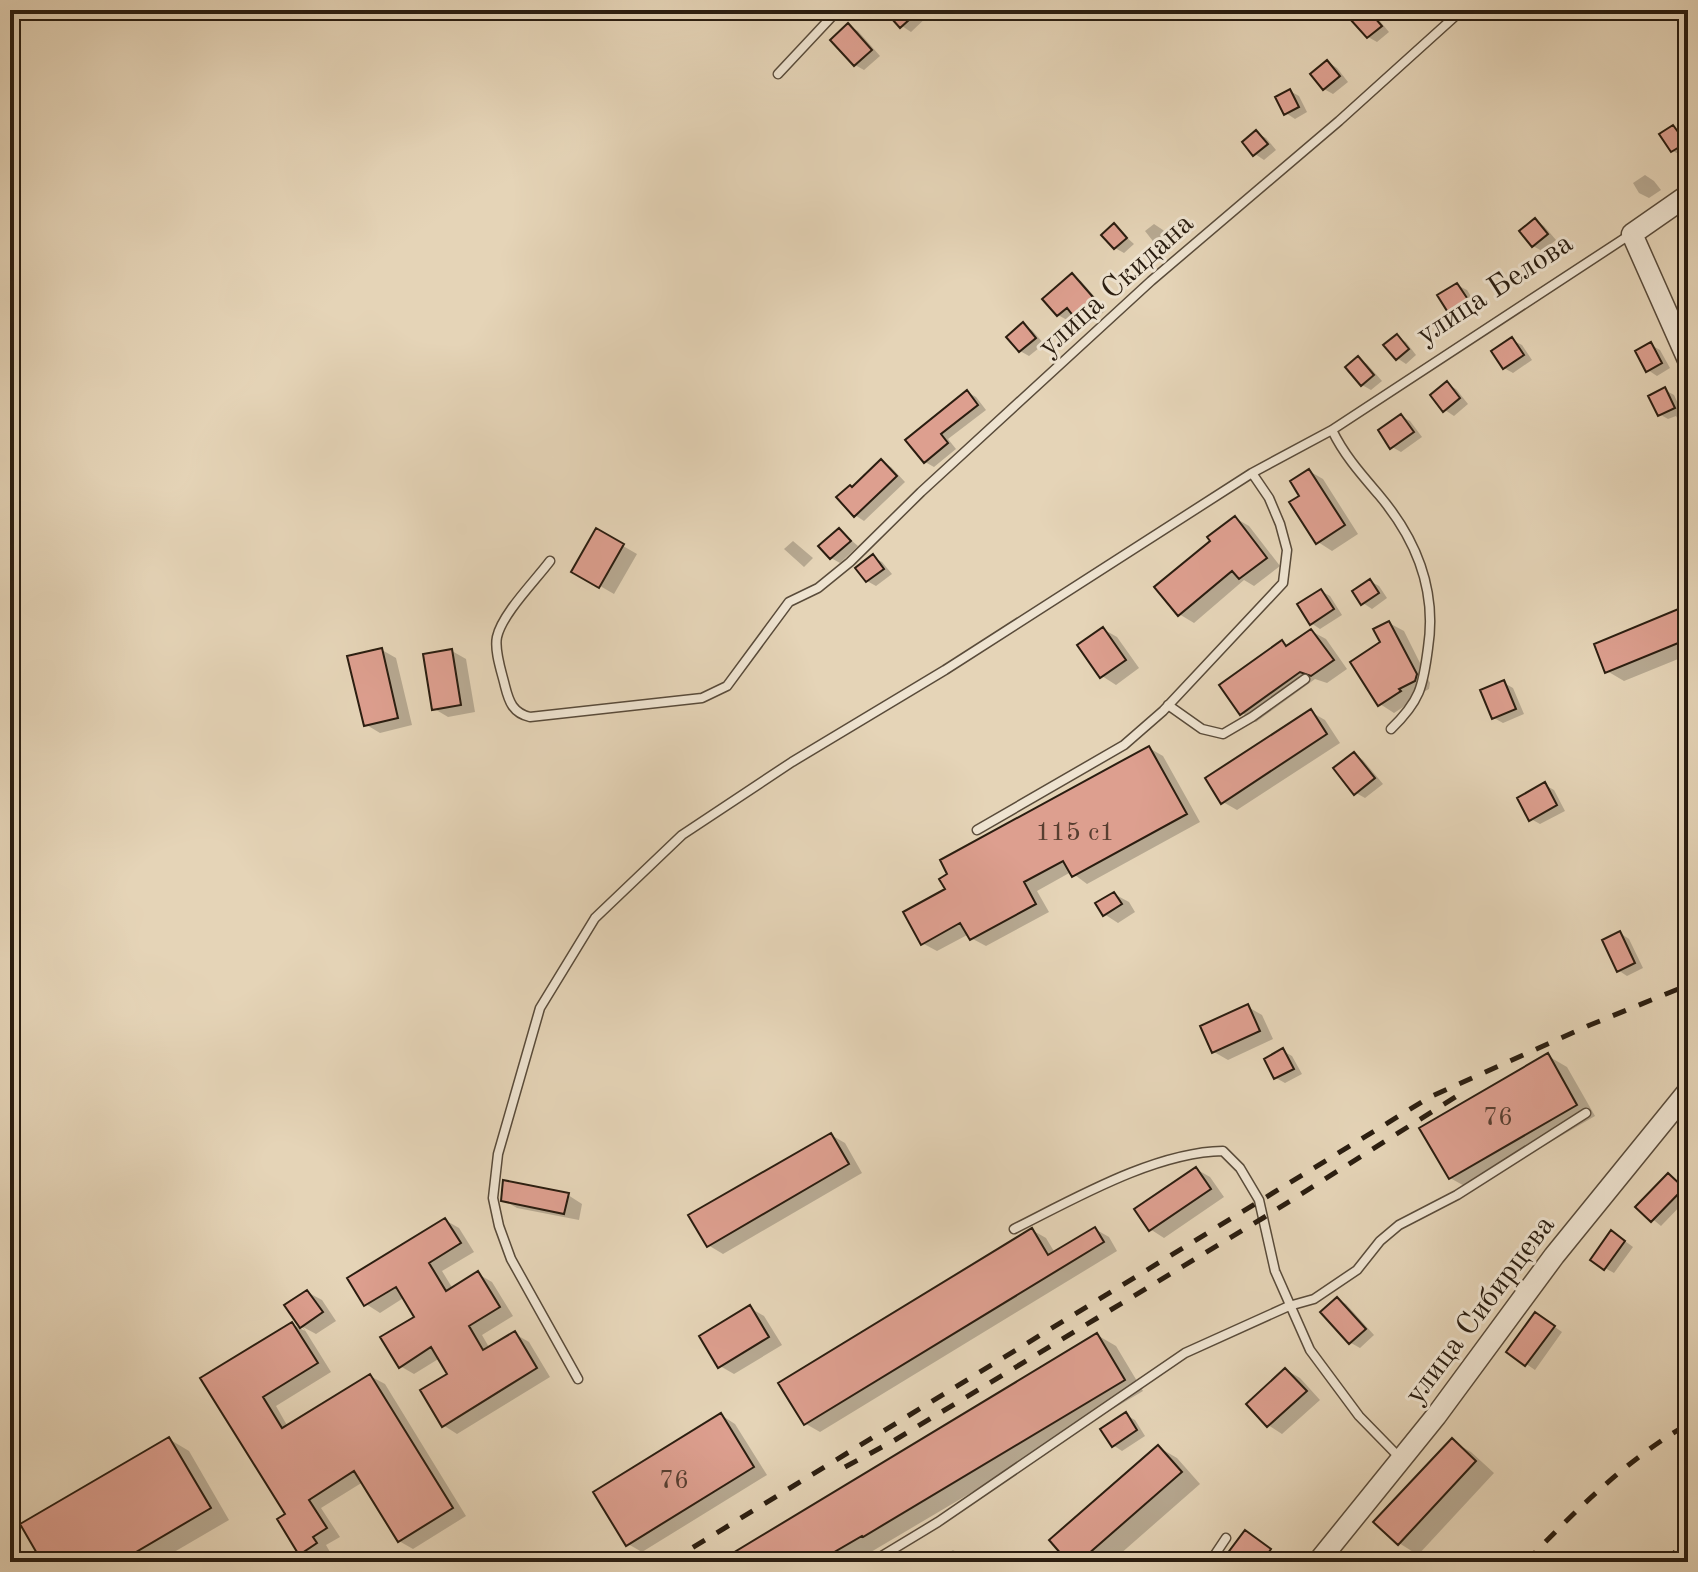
<svg xmlns="http://www.w3.org/2000/svg" width="1698" height="1572" viewBox="0 0 1698 1572" font-family="'Old Standard TT',serif">
  <rect width="100%" height="100%" fill="#e5d4b7"/>
  <filter id="stains"><feTurbulence type="fractalNoise" baseFrequency=".0025" numOctaves="4"/><feColorMatrix values="0 0 0 0 .2 0 0 0 0 .09 0 0 0 0 .02 0 0 0 .5 -.17"/></filter>
  <radialGradient id="worn" r=".72"><stop offset=".6" stop-color="#630" stop-opacity="0"/><stop offset="1" stop-color="#630" stop-opacity=".3"/></radialGradient>
  <!-- shadow -->
  <path fill="#0003" d="M886,10H926L930,14L911,32L902,26Z
    M1363,10L1374,14L1389,32L1377,42L1368,37Z
    M849,26L858,31L880,56L864,70L855,65Z
    M1328,62L1337,68L1348,82L1333,94L1324,89Z
    M1290,91L1299,96L1307,112L1295,119L1286,113Z
    M1673,127L1682,132L1688,141V152L1682,156L1673,151Z
    M1257,133L1266,138L1276,150L1264,160L1255,154Z
    M1645,175L1654,181L1661,190L1649,198L1639,193L1633,183Z
    M1535,220L1544,226L1556,240L1542,251L1533,246Z
    M1154,224L1163,230L1174,244L1165,250L1156,245L1145,231Z
    M1114,226L1134,244L1124,253L1115,248Z
    M1072,276L1081,281L1106,310L1089,325L1074,314L1067,320L1058,315Z
    M1457,285L1467,290L1477,306L1460,317L1451,312Z
    M1023,325L1032,330L1044,344L1029,356L1020,351Z
    M1397,337L1406,342L1416,355L1406,364L1397,358Z
    M1512,340L1522,345L1532,360L1513,373L1504,368Z
    M1651,345L1660,350L1670,368L1657,376L1648,370Z
    M1358,359L1367,364L1382,381L1371,390L1362,385Z
    M1447,384L1456,389L1468,404L1454,416L1445,410Z
    M1665,390L1674,395L1683,414L1688,412V437L1676,416L1668,419L1659,414Z
    M967,392L976,397L986,410L948,439L956,449L934,467L925,462L907,441Z
    M1401,416L1410,421L1422,437L1401,452L1392,447Z
    M882,462L891,467L905,482L864,521L855,515L853,489Z
    M1309,471L1323,479L1358,534L1332,551L1318,542L1301,497Z
    M1235,518L1249,526L1280,566L1254,586L1244,580L1194,623L1179,614L1212,541Z
    M839,530L858,546L840,563L831,558Z
    M597,531L637,554L614,594L574,571Z
    M793,541L813,558L804,567L784,549Z
    M873,557L882,562L892,574L876,586L867,581Z
    M1370,581L1379,586L1387,598L1372,609L1363,603Z
    M1321,591L1330,596L1342,615L1320,629L1311,623Z
    M1688,608V655L1624,681L1607,671Z
    M1389,623L1404,631L1430,683L1429,689L1412,698L1414,700L1394,713L1380,704L1383,643Z
    M1103,629L1117,637L1139,668L1116,685L1102,676Z
    M1311,631L1326,639L1347,669L1327,683L1315,679L1256,722L1242,713L1282,643L1289,647Z
    M382,650L396,658L412,725L380,733L365,724Z
    M452,651L466,659L475,712L448,717L433,708Z
    M1504,683L1513,688L1524,714L1503,723L1494,718Z
    M1311,712L1325,720L1340,743L1237,810L1223,802Z
    M1149,748L1163,756L1200,822L1087,884L1071,872L1037,891L1049,912L986,946L971,938L969,934L937,951L922,943L948,890Z
    M1354,754L1363,760L1383,784L1365,798L1356,793Z
    M1545,785L1554,790L1565,811L1540,824L1531,819Z
    M1114,894L1129,902L1135,912L1118,923L1104,914Z
    M1620,933L1629,939L1643,968L1627,976L1618,970Z
    M1248,1007L1262,1015L1273,1039L1228,1060L1214,1052Z
    M1283,1051L1292,1056L1302,1074L1285,1083L1276,1078Z
    M1548,1056L1567,1067L1595,1116L1470,1189L1450,1178Z
    M831,1135L845,1143L862,1173L723,1254L708,1245Z
    M1196,1169L1210,1177L1224,1197L1164,1238L1150,1229Z
    M1669,1175L1688,1190V1198L1661,1226L1638,1207Z
    M568,1195L582,1204L579,1220L517,1208L503,1200Z
    M445,1220L459,1228L474,1252L442,1271L453,1289L478,1274L492,1282L513,1316L482,1335L490,1349L515,1334L529,1342L550,1377L457,1434L443,1425L450,1374L440,1358L414,1374L400,1366L417,1317L405,1297L380,1313L366,1304Z
    M1095,1229L1109,1237L1117,1251L820,1432L806,1424L781,1383L1032,1230L1046,1238L1055,1253Z
    M1621,1238L1633,1247L1614,1273L1605,1268Z
    M307,1292L322,1300L336,1321L316,1334L303,1327L331,1372L276,1406L288,1427L370,1376L385,1384L466,1516L413,1549L399,1541L363,1482L321,1508L340,1537L326,1545L330,1552L314,1561L300,1553L287,1515L203,1379L292,1324L305,1331L287,1306Z
    M1337,1299L1346,1304L1374,1335L1360,1348L1351,1343L1323,1312Z
    M750,1308L764,1316L782,1345L734,1374L720,1366Z
    M1545,1320L1562,1332L1535,1370L1509,1352Z
    M1097,1335L1116,1346L1143,1391L854,1562H722Z
    M1286,1370L1300,1378L1320,1400L1282,1434L1268,1425Z
    M721,1415L735,1424L767,1475L642,1552L628,1544Z
    M1126,1415L1135,1420L1145,1436L1122,1451L1113,1445Z
    M169,1439L189,1451L229,1520L157,1562H45Z
    M1452,1441L1471,1452L1494,1473L1418,1555L1399,1543Z
    M1158,1447L1177,1458L1200,1484L1111,1562H1071Z
    M1249,1535L1274,1553L1267,1562H1224Z
    M953,1550L973,1562H932Z"/>
  <!-- building -->
  <path fill="#dd9f8f" stroke="#2a1d10" stroke-width="2" d="M884,10H920L900,28Z
    M1360,10H1368L1382,26L1367,38L1350,19Z
    M848,23L872,50L854,66L830,40Z
    M1327,60L1340,76L1323,90L1310,74Z
    M1290,89L1299,107L1284,115L1275,97Z
    M1673,125L1686,143L1671,152L1659,134Z
    M1256,130L1268,144L1253,156L1242,142Z
    M1535,218L1548,234L1532,247L1519,231Z
    M1114,223L1127,238L1114,249L1101,235Z
    M1072,273L1099,304L1078,322L1067,308L1057,316L1042,299Z
    M1457,283L1469,301L1449,314L1437,295Z
    M1023,322L1036,338L1019,352L1006,337Z
    M1397,334L1409,349L1396,360L1383,345Z
    M1512,337L1524,355L1503,369L1491,351Z
    M1651,342L1662,363L1646,372L1635,351Z
    M1358,356L1374,375L1361,386L1345,367Z
    M1447,381L1460,398L1443,412L1430,395Z
    M1665,387L1675,408L1658,416L1648,396Z
    M967,390L978,405L941,434L948,443L924,463L905,440Z
    M1401,414L1414,432L1390,449L1378,430Z
    M881,459L897,476L854,517L836,497L850,485L852,487Z
    M1309,469L1345,525L1316,544L1289,502L1299,496L1290,481Z
    M1235,516L1267,558L1239,579L1232,571L1178,616L1154,587L1210,541L1207,537Z
    M596,528L624,544L599,588L571,572Z
    M839,528L851,541L830,559L818,546Z
    M873,554L884,569L866,582L855,568Z
    M1370,579L1379,593L1361,605L1352,591Z
    M1321,589L1334,609L1310,625L1297,604Z
    M1688,605V639L1605,673L1594,644Z
    M1389,621L1417,674L1415,681L1399,689L1401,691L1378,706L1350,662L1380,642L1373,629Z
    M1103,627L1126,660L1100,678L1077,645Z
    M1311,629L1334,660L1311,676L1300,672L1240,715L1219,685L1282,640L1286,646Z
    M382,648L398,718L364,726L347,656Z
    M452,649L461,705L432,710L423,654Z
    M1504,680L1516,709L1492,719L1480,690Z
    M1311,709L1327,734L1221,804L1205,778Z
    M1149,746L1187,814L1072,877L1063,861L1024,882L1036,904L970,940L960,923L921,945L903,912L945,889L939,879L947,874L940,860Z
    M1354,752L1375,778L1354,795L1333,768Z
    M1545,782L1557,805L1529,821L1517,798Z
    M1114,892L1122,904L1103,916L1095,903Z
    M1620,931L1635,963L1617,972L1602,940Z
    M1248,1004L1260,1031L1212,1053L1200,1026Z
    M1283,1048L1294,1069L1274,1079L1264,1059Z
    M1548,1053L1577,1105L1449,1179L1419,1128Z
    M831,1133L849,1164L707,1247L688,1215Z
    M1196,1167L1211,1189L1149,1231L1134,1209Z
    M1668,1173L1684,1188L1651,1222L1635,1207Z
    M503,1180L569,1193L564,1214L501,1201Z
    M445,1218L461,1243L429,1263L446,1291L478,1271L500,1307L469,1326L483,1350L515,1331L537,1368L442,1427L420,1390L447,1374L431,1347L399,1368L380,1337L414,1317L396,1287L364,1306L347,1278Z
    M1095,1227L1104,1242L804,1425L778,1383L1032,1228L1048,1255Z
    M1611,1230L1625,1241L1604,1270L1590,1260Z
    M307,1290L323,1312L300,1328L284,1305Z
    M1337,1297L1366,1329L1349,1344L1320,1312Z
    M750,1305L769,1337L718,1368L699,1336Z
    M1535,1312L1555,1326L1525,1366L1506,1352Z
    M292,1322L318,1363L263,1397L282,1428L370,1374L453,1508L398,1542L354,1471L309,1500L327,1528L313,1537L317,1543L299,1555L277,1519L285,1514L200,1378Z
    M1097,1333L1125,1380L863,1537L862,1536L817,1562H718Z
    M1285,1368L1307,1391L1267,1427L1246,1404Z
    M1126,1412L1137,1430L1112,1447L1100,1429Z
    M721,1413L754,1467L626,1546L593,1492Z
    M169,1437L211,1508L119,1562H42L20,1524Z
    M1452,1438L1476,1461L1398,1545L1373,1522Z
    M1158,1445L1182,1472L1079,1562H1068L1049,1540Z
    M1245,1530L1271,1549L1262,1562H1221Z"/>
  <g fill="none" stroke-linecap="round" stroke-linejoin="round">
    <!-- service casing -->
    <g stroke="#594b3a" stroke-width="11">
      <path id="service" d="M778,74L838,10
        M1332,430C1344,455 1361,474 1379,495C1416,539 1437,590 1428,648C1423,687 1420,701 1391,729
        M550,561C535,581 502,614 497,637C494,651 502,673 505,686C509,702 513,713 530,717L702,698L727,686L789,602L818,588L850,562L921,492L1151,281L1339,121L1462,10
        M1168,705L1202,729L1223,734L1252,717L1305,679
        M977,830L1124,745L1163,711L1283,583L1287,550L1280,524L1269,498L1252,473
        M1014,1229C1074,1199 1155,1152 1223,1151L1240,1168L1259,1200L1275,1271L1310,1350L1359,1416L1401,1459
        M578,1379L511,1259L499,1226L493,1198L498,1154L540,1008L595,918L682,835L792,762L945,670L1252,473L1332,430L1631,234
        M872,1562L938,1522L1185,1353L1289,1306L1314,1299L1357,1270L1380,1241L1399,1225L1457,1195L1586,1113
        M1210,1562L1226,1538"/>
    </g>
    <!-- tertiary casing -->
    <g stroke="#594b3a" stroke-width="23">
      <path id="tertiary" d="M1688,195L1632,234L1688,360
        M1318,1562L1436,1416L1554,1256L1688,1091"/>
    </g>
    <!-- service -->
    <use href="#service" stroke="#eee3d0" stroke-width="8"/>
    <!-- tertiary -->
    <use href="#tertiary" stroke="#eee3d0" stroke-width="20"/>
    <!-- rail -->
    <path stroke="#2a1d10" stroke-width="5" stroke-dasharray="14 14" stroke-linecap="butt" d="M845,1467L895,1440L1263,1218L1457,1096
      M669,1562L1430,1097L1590,1025L1688,985
      M1526,1562C1576,1510 1626,1460 1688,1424
      M1666,1562L1688,1538"/>
  </g>
  <g text-anchor="middle" stroke-width="6" stroke-linejoin="round" paint-order="stroke">
    <!-- number labels -->
    <g font-size="26" fill="#573e30">
      <text x="1075" y="840">115 с1</text>
      <text x="1498" y="1125">76</text>
      <text x="674" y="1488">76</text>
    </g>
    <!-- street labels -->
    <g font-size="30" fill="#2a1d10" stroke="#eee3d0">
      <text transform="translate(1115 284) rotate(-42)" y="10">улица Скидана</text>
      <text transform="translate(1494 288) rotate(-33)" y="10">улица Белова</text>
      <text transform="translate(1479 1309) rotate(-53)" y="10">улица Сибирцева</text>
    </g>
  </g>
  <!-- margin -->
  <rect width="1698" height="1572" fill="none" stroke="#e5d4b7" stroke-width="40"/>
  <rect x="12" y="12" width="1674" height="1548" fill="none" stroke="#2a1d10" stroke-width="4"/>
  <rect x="20" y="20" width="1658" height="1532" fill="none" stroke="#2a1d10" stroke-width="2"/>
  <rect width="100%" height="100%" filter="url(#stains)"/>
  <rect width="100%" height="100%" fill="url(#worn)"/>
</svg>
